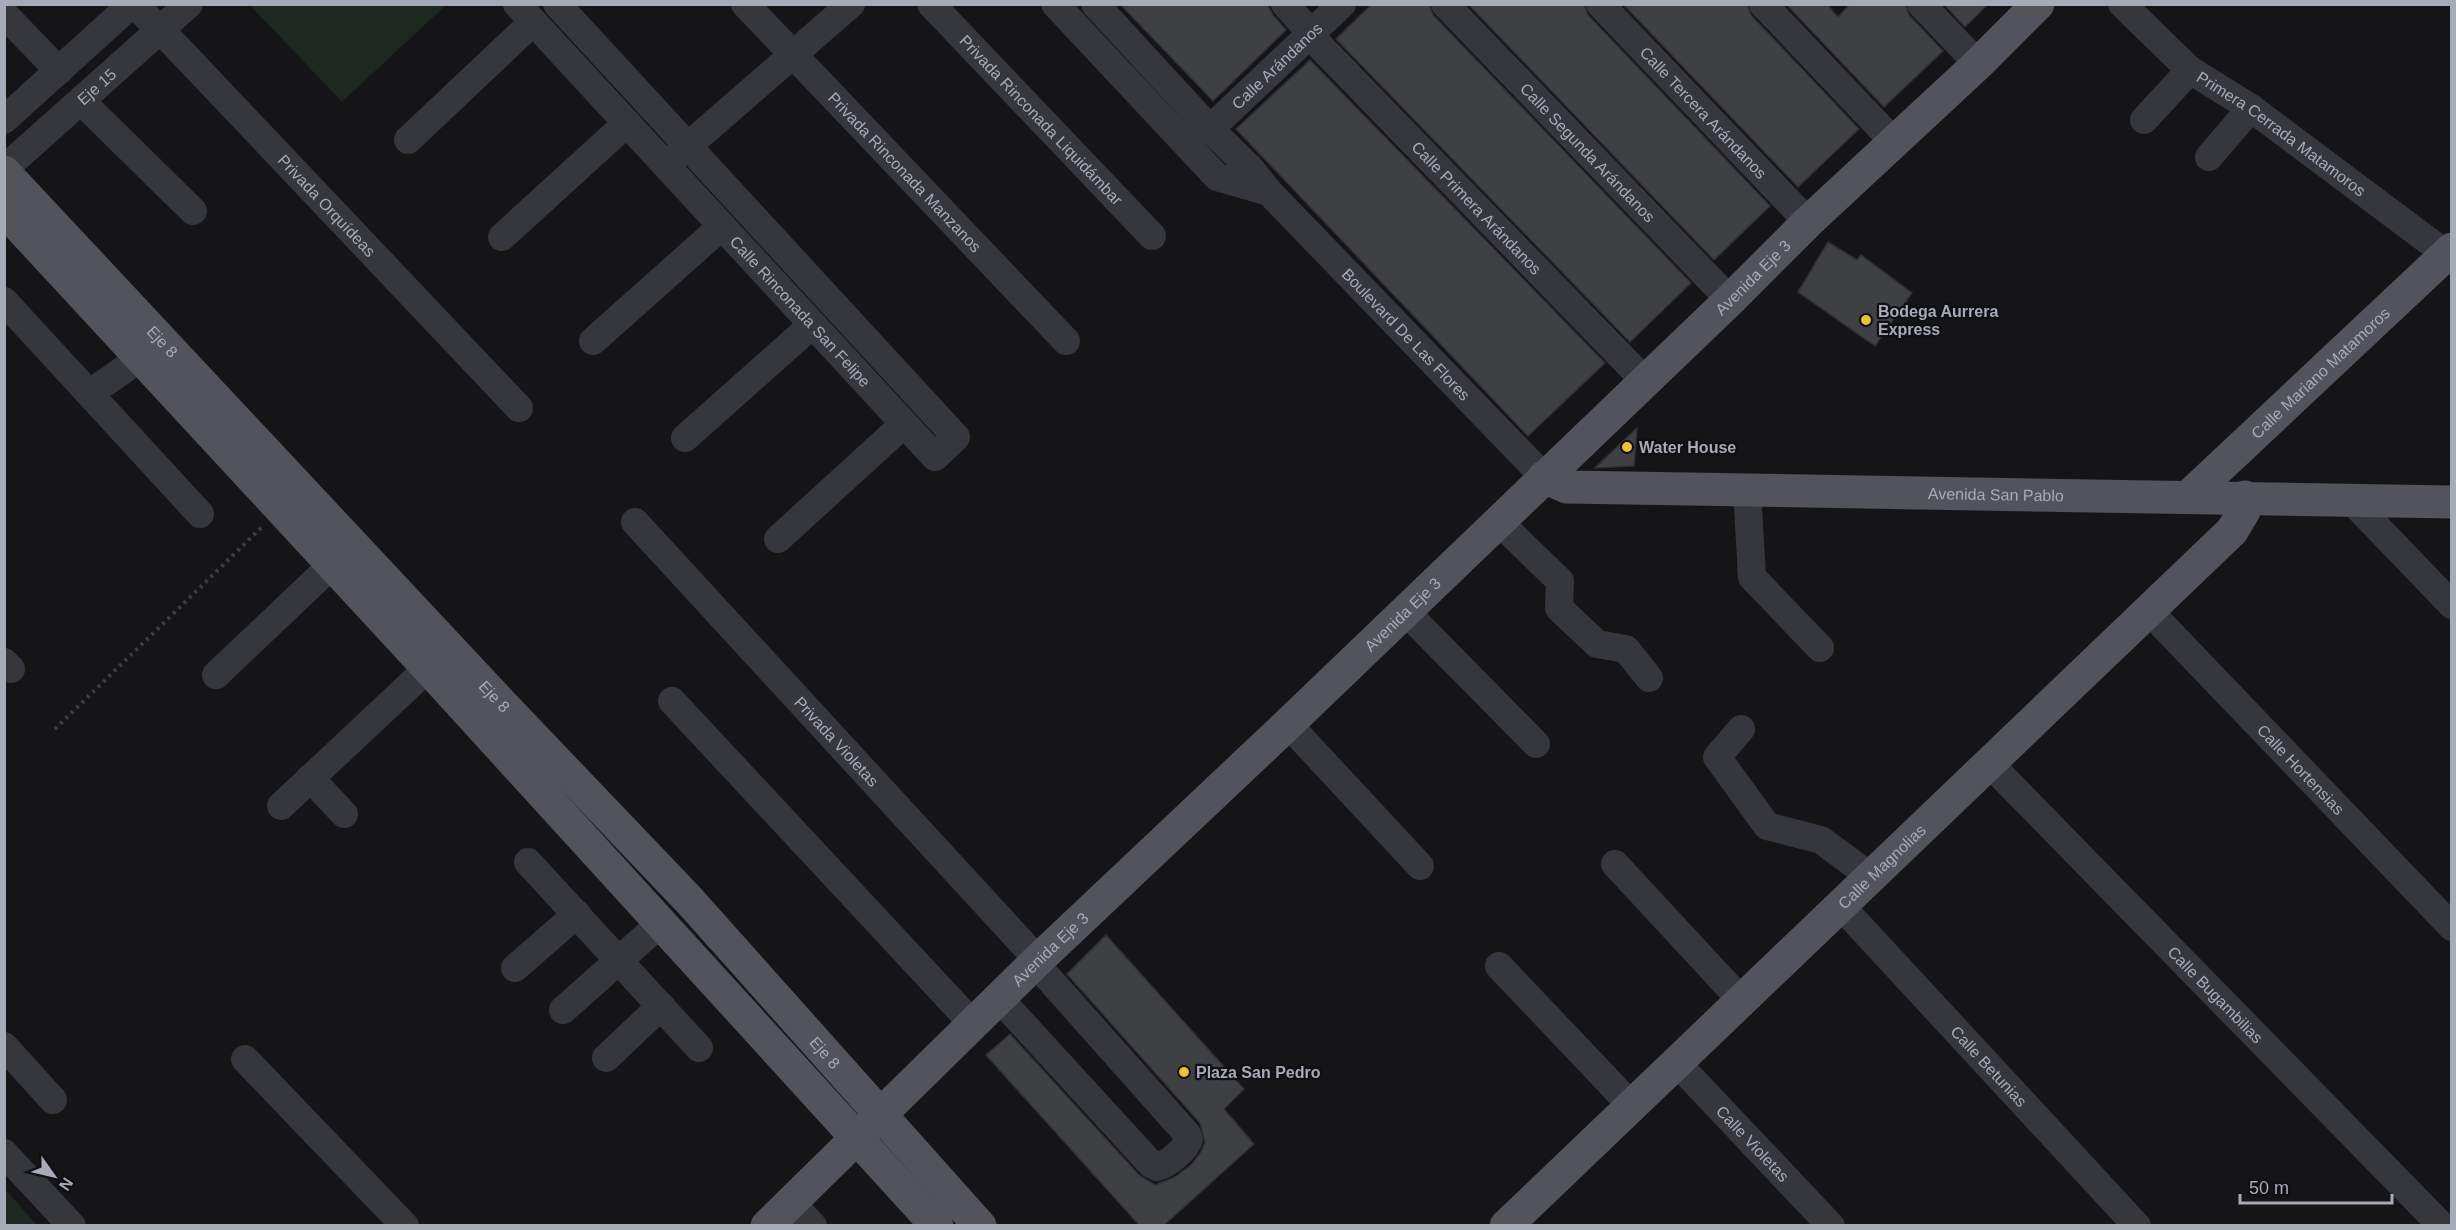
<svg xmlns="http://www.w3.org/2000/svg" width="2456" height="1230" viewBox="0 0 2456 1230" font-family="Helvetica,sans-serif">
  <rect width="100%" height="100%" fill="#151517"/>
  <!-- green -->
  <path fill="#1f2721" d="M250,5H446L342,102Z
    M5,1189L37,1225H5Z"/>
  <!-- building -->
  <path fill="#3f4044" stroke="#302f33" stroke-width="1.5" d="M1120,4H1267L1273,15L1286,30L1213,101Z
    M1372,4H1429L1433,15L1691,283L1630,342L1336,39Z
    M1468,4H1584L1588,15L1770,206L1714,260Z
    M1623,4H1747L1751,15L1859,129L1798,187Z
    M1786,4H1827L1838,17L1850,4H1905L1909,15L1943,51L1884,107Z
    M1944,4H1988L1965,27Z
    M1310,60L1605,363L1528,436L1236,129Z
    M1828,242L1857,260L1861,255L1912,293L1875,346L1798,292Z
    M1637,428L1634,466L1595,468Z
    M1106,935L1244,1089L1224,1109L1254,1144L1163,1226H1140L986,1055L1010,1034L1139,1175L1155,1185L1175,1177L1192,1164L1201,1152L1205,1142L1200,1123L1067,974Z"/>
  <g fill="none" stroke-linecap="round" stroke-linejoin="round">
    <!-- path -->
    <path stroke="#3c3e43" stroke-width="4" stroke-dasharray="3 4.5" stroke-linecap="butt" d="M55,729L263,526"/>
    <!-- minor -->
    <g stroke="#36373c" stroke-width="28">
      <path id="s1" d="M134,4L174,44L519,408"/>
      <path id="s2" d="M517,4L935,457L956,437L557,4"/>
      <path id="s3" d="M745,4L1066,341"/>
      <path id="s4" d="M931,4L1152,236"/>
      <path d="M1055,4L1217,177L1269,192"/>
      <path id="s5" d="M1095,4L1210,129L1250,168L1269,192L1544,477"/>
      <path id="s6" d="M1285,4L1312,34L1319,45L1644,380"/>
      <path id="s7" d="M1445,4L1730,300"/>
      <path id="s8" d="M1600,4L1808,222"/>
      <path d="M1763,4L1894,142"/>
      <path d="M1921,4L1978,64"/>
      <path id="s9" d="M2122,4L2190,70L2251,108L2446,254"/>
      <path d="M4,14L59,71"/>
      <path d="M81,101L193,211"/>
      <path d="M4,120L132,4"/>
      <path d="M2144,120L2190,70"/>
      <path id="s10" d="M1210,129L1342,4"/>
      <path d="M408,140L533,22"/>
      <path d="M2209,157L2251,108"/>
      <path d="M674,158L851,4"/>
      <path id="s11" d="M4,169L189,4"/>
      <path d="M502,237L627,123"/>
      <path d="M4,301L200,514"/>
      <path d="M593,341L722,226"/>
      <path d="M90,393L142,357"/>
      <path d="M685,438L812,325"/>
      <path d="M1747,489L1752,577L1820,648"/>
      <path d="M2351,500L2452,605"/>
      <path d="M1498,521L1560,581L1559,608L1597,644L1626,649L1649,678"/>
      <path id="s12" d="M635,522L1038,960"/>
      <path d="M778,539L904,424"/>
      <path d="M1405,611L1536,744"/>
      <path id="s13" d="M2150,612L2452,927"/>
      <path d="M4,662L11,669"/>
      <path d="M216,675L332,565"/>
      <path d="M672,701L973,1024"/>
      <path d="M1288,724L1420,866"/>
      <path d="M1741,729L1717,757L1767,826L1821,840L1871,877"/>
      <path id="s14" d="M1989,763L2442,1226"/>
      <path d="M310,778L344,814"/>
      <path d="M281,806L428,668"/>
      <path d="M528,862L699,1048"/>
      <path d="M1615,864L1742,1001"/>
      <path id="s15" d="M1841,906L2137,1226"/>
      <path d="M1499,966L1631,1105"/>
      <path d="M515,968L577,914"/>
      <path d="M999,998L1151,1164L1157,1167C1168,1164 1184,1151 1189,1140L1187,1134L1035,963"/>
      <path d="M563,1010L661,923"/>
      <path d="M4,1046L53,1100"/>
      <path d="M606,1058L661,1006"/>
      <path d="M245,1059L405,1226"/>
      <path id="s16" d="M1676,1062L1831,1226"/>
      <path d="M4,1153L72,1226"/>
      <path d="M791,1202L813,1226"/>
    </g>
    <!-- major -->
    <g stroke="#52535b" stroke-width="33">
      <path id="s17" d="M4,172L499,701L689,900L980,1226"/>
      <path d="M4,210L428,668L937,1226"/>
      <path id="s18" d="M1544,477L1567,487L2452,502"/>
      <path id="s19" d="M2189,496L2452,249"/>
      <path id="s20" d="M767,1226L1038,960L1288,724L1730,300L1808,222L1978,64L2038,4"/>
      <path id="s21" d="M1506,1226L2232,531L2244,511L2245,497"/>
    </g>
  </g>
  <!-- markers -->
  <g fill="#edc037" stroke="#101012" stroke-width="2">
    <circle cx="1866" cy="320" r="6"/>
    <circle cx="1627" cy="447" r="6"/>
    <circle cx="1184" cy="1072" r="6"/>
  </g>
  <g text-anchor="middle" stroke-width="4.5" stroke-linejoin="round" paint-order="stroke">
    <!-- street labels -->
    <g font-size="16" fill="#a7abb7" stroke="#101012">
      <text dy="6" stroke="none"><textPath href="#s10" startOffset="92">Calle Arándanos</textPath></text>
      <text dy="6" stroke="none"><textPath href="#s11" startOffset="124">Eje 15</textPath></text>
      <text dy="6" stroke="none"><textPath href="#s8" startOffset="150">Calle Tercera Arándanos</textPath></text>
      <text dy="6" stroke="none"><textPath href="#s4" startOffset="160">Privada Rinconada Liquidámbar</textPath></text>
      <text dy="6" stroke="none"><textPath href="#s9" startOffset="206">Primera Cerrada Matamoros</textPath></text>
      <text dy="6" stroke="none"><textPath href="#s7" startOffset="206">Calle Segunda Arándanos</textPath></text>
      <text dy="6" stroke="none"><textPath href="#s3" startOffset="232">Privada Rinconada Manzanos</textPath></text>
      <text dy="6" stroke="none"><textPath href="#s1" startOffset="279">Privada Orquídeas</textPath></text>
      <text dy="6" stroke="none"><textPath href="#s6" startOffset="280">Calle Primera Arándanos</textPath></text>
      <text dy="6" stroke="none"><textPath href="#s20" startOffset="1368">Avenida Eje 3</textPath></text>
      <text dy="6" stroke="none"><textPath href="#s2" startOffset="418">Calle Rinconada San Felipe</textPath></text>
      <text dy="6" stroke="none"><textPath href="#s5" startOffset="454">Boulevard De Las Flores</textPath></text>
      <text dy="6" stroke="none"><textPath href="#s17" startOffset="232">Eje 8</textPath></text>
      <text dy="6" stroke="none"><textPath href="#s19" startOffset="180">Calle Mariano Matamoros</textPath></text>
      <text dy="6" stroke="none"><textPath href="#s18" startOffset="454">Avenida San Pablo</textPath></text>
      <text dy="6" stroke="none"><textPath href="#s20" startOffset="882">Avenida Eje 3</textPath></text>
      <text dy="6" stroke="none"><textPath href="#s17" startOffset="718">Eje 8</textPath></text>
      <text dy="6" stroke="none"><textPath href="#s12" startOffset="298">Privada Violetas</textPath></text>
      <text dy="6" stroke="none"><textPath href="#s13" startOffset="218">Calle Hortensias</textPath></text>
      <text dy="6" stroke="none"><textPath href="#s21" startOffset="520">Calle Magnolias</textPath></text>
      <text dy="6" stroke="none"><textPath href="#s20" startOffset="396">Avenida Eje 3</textPath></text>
      <text dy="6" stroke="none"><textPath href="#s14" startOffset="324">Calle Bugambilias</textPath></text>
      <text dy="6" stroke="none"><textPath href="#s17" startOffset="1204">Eje 8</textPath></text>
      <text dy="6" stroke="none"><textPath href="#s15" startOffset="218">Calle Betunias</textPath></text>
      <text dy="6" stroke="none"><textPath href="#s16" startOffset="112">Calle Violetas</textPath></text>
    </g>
    <!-- poi labels -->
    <g font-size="16" font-weight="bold" fill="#a7abb7" stroke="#101012" text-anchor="start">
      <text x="1878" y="317">Bodega Aurrera<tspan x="1878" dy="18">Express</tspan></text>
      <text x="1639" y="453">Water House</text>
      <text x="1196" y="1078">Plaza San Pedro</text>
    </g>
  </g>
  <!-- border -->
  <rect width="2456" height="1230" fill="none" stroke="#a7abb7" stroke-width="12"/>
  <!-- north arrow -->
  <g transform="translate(54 1176) rotate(124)" stroke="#101012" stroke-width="4.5" paint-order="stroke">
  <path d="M0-4.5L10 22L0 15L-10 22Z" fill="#a7abb7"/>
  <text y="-9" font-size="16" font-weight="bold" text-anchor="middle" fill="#a7abb7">N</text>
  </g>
  <!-- scale -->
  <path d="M2240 1194v9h152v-9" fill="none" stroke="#a7abb7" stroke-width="3"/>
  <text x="2249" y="1194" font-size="18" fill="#a7abb7" stroke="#101012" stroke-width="4.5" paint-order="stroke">50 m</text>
</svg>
